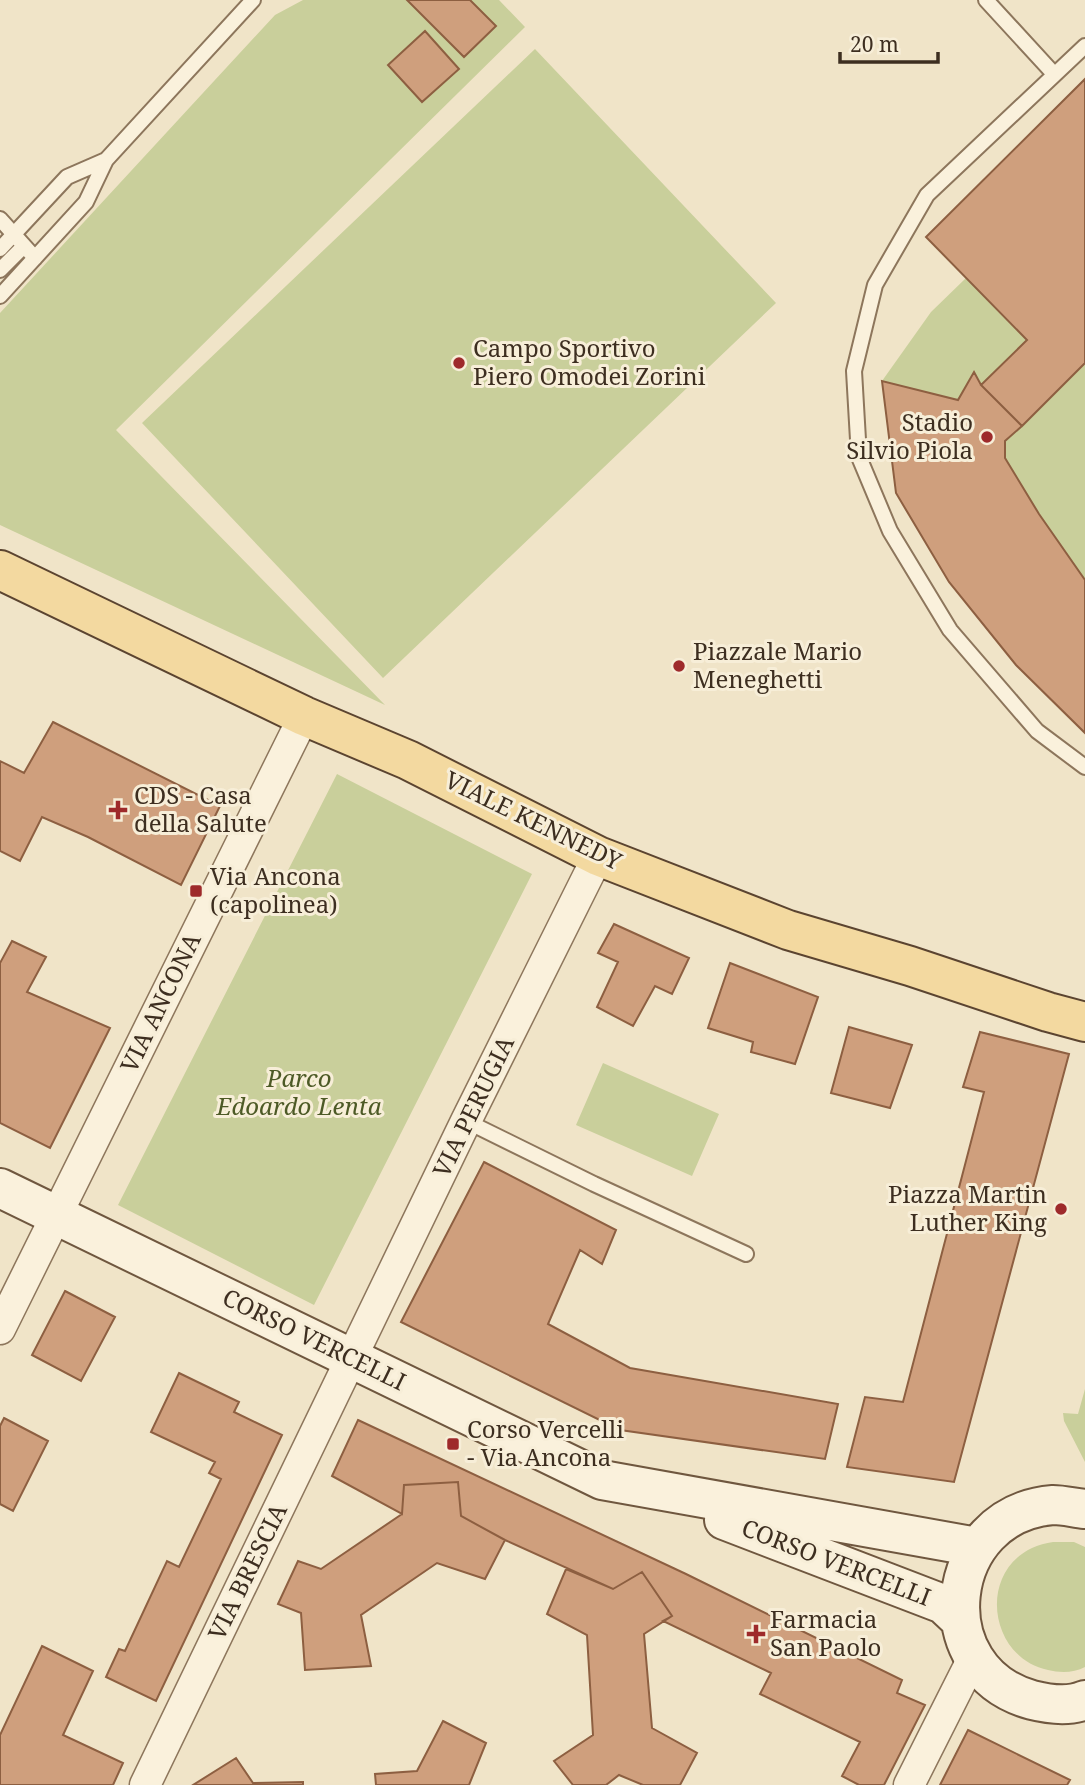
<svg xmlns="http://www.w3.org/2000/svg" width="1085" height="1785" viewBox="0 0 1085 1785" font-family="'Noto Serif',serif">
  <rect width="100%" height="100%" fill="#f0e4c8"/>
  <!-- green -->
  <path fill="#c9cf9b" d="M303,0H499L525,27L116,430L385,705L0,525V313L275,15Z
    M535,49L776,303L383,678L142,423Z
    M1085,79V733L1016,665L949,582L896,493L882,381L931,312L966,278L926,237Z
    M337,774L532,874L314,1305L118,1205Z
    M603,1063L719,1114L692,1176L576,1125Z
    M1085,1389V1462L1064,1421L1063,1413L1078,1414Z
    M1053,1542H1074L1085,1547V1667C1074,1673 1060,1673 1048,1670C990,1658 977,1574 1032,1548C1038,1545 1046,1543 1053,1542Z"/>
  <!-- building -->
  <path fill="#cf9f7d" stroke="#8d5f41" stroke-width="2" d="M407,0H470L496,26L464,57Z
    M425,31L459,69L422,102L388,65Z
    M1085,79V363L1022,426L981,385L1027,340L926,237Z
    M974,372L981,385L1022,426L1005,441V458L1039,514L1085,580V733L1016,665L949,582L896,493L882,381L958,400Z
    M53,722L220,806L181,885L88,837L42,817L20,861L0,851V761L24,773Z
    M614,924L689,958L672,994L655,986L633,1026L597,1007L618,962L598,953Z
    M12,941L46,957L27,992L110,1028L50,1148L0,1123V963Z
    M730,963L818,997L795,1064L751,1052L753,1042L708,1028Z
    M849,1027L912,1045L890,1108L831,1093Z
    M980,1032L1069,1054L954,1482L847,1467L865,1397L903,1402L984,1092L963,1087Z
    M484,1162L616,1230L602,1264L580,1250L548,1324L630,1368L838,1404L825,1459L620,1430L401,1322Z
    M65,1291L115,1317L81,1381L32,1355Z
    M179,1373L239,1402L234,1412L282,1435L156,1701L106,1677L119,1649L125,1651L167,1561L179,1567L221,1479L209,1473L215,1462L151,1432Z
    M4,1418L48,1441L13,1511L0,1504V1426Z
    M358,1420L686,1574L902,1680L897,1693L925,1705L884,1785H859L842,1776L860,1742L760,1694L771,1673L663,1621L672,1616L642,1572L613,1589L505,1540L461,1516L458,1482L404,1485L402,1514L332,1476Z
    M458,1482L461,1516L505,1540L485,1579L437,1563L361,1615L371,1666L305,1670L301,1613L278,1604L298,1561L321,1569L402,1514L404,1485Z
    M566,1569L613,1589L642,1572L672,1616L644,1634L652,1728L697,1753L680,1785H643L619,1775L606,1785H573L554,1761L593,1735L587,1635L547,1614Z
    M42,1646L93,1671L63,1735L123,1763L113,1785H0V1735Z
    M443,1721L486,1743L469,1785H376L375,1774L417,1771Z
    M968,1730L1070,1780L1067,1785H940Z
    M236,1758L253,1783L303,1782V1785H193Z"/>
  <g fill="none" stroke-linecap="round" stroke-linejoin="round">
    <!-- service casing -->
    <g stroke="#8d765c" stroke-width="18">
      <path id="service" d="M986,0L1054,74
        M1085,46L927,195L875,285L854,371L859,457L890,531L950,630L1037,731L1085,767
        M0,219L35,258
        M0,249L67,177L106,160
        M0,270L24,246
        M0,296L86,202L106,160L253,0
        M466,1121L594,1184L746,1254"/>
    </g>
    <!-- minor casing -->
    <g stroke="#8d765c" stroke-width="33">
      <path id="minor" d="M0,1329L304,716
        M145,1785L466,1121L598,856
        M909,1785L974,1656"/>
    </g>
    <!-- secondary casing -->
    <g stroke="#6f573f" stroke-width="42">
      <path id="secondary" d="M0,1188L602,1480L977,1547
        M1085,1509C1075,1508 1063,1505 1053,1505C942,1514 925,1671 1032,1700C1048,1704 1069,1707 1085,1700
        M724,1520L943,1604L959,1619"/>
    </g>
    <!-- primary casing -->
    <g stroke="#5b4430" stroke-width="42">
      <path id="primary" d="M0,570L304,716L408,760L598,856L788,930L910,966L1048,1012L1085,1022"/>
    </g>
    <!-- service -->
    <use href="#service" stroke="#faf1dc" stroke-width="14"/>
    <!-- minor -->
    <use href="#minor" stroke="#faf1dc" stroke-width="30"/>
    <!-- secondary -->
    <use href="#secondary" stroke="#faf1dc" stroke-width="38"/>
    <!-- primary -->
    <use href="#primary" stroke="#f3d9a0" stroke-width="38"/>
  </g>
  <!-- markers -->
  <g fill="#9e2a2b" stroke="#f7eed8" stroke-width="2.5">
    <circle cx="459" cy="363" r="7"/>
    <circle cx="987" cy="437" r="7"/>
    <circle cx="679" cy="666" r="7"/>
    <path d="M114.5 799.5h7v7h7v7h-7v7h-7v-7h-7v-7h7z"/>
    <rect x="189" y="884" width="14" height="14" rx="3.5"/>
    <circle cx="1061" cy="1209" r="7"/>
    <rect x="446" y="1437" width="14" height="14" rx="3.5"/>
    <path d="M752.5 1623.5h7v7h7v7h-7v7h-7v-7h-7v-7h7z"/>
  </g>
  <g text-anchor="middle" stroke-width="6" stroke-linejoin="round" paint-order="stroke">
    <!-- poi labels -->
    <g font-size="24" fill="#3d2e20" stroke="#f7eed8" text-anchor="start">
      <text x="473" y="357">Campo Sportivo<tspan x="473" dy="28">Piero Omodei Zorini</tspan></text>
      <text x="973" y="431" text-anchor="end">Stadio<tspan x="973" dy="28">Silvio Piola</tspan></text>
      <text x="693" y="660">Piazzale Mario<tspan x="693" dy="28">Meneghetti</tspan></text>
      <text x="134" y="804">CDS - Casa<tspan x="134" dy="28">della Salute</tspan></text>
      <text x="210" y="885">Via Ancona<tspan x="210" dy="28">(capolinea)</tspan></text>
      <text x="1047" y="1203" text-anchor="end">Piazza Martin<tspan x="1047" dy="28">Luther King</tspan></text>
      <text x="467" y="1438">Corso Vercelli<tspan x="467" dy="28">- Via Ancona</tspan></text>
      <text x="770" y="1628">Farmacia<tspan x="770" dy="28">San Paolo</tspan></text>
    </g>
    <!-- street labels -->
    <g font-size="24" fill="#3d2e20" stroke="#f7eed8">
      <text transform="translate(533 821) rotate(26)" y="8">VIALE KENNEDY</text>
      <text transform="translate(161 1003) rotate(-64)" y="8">VIA ANCONA</text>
      <text transform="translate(474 1107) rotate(-64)" y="8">VIA PERUGIA</text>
      <text transform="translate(314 1340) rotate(26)" y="8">CORSO VERCELLI</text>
      <text transform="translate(836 1563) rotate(21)" y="8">CORSO VERCELLI</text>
      <text transform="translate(248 1572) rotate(-64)" y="8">VIA BRESCIA</text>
    </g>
    <!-- park labels -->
    <g font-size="24" font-style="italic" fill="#4d5a26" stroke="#f7eed8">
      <text x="299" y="1087">Parco<tspan x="299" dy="28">Edoardo Lenta</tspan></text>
    </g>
  </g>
  <!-- scale -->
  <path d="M840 52v10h98v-10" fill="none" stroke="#3d2e20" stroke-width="3.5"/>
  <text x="850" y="52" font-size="21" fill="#3d2e20" stroke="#f7eed8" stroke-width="5" paint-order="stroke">20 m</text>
</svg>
